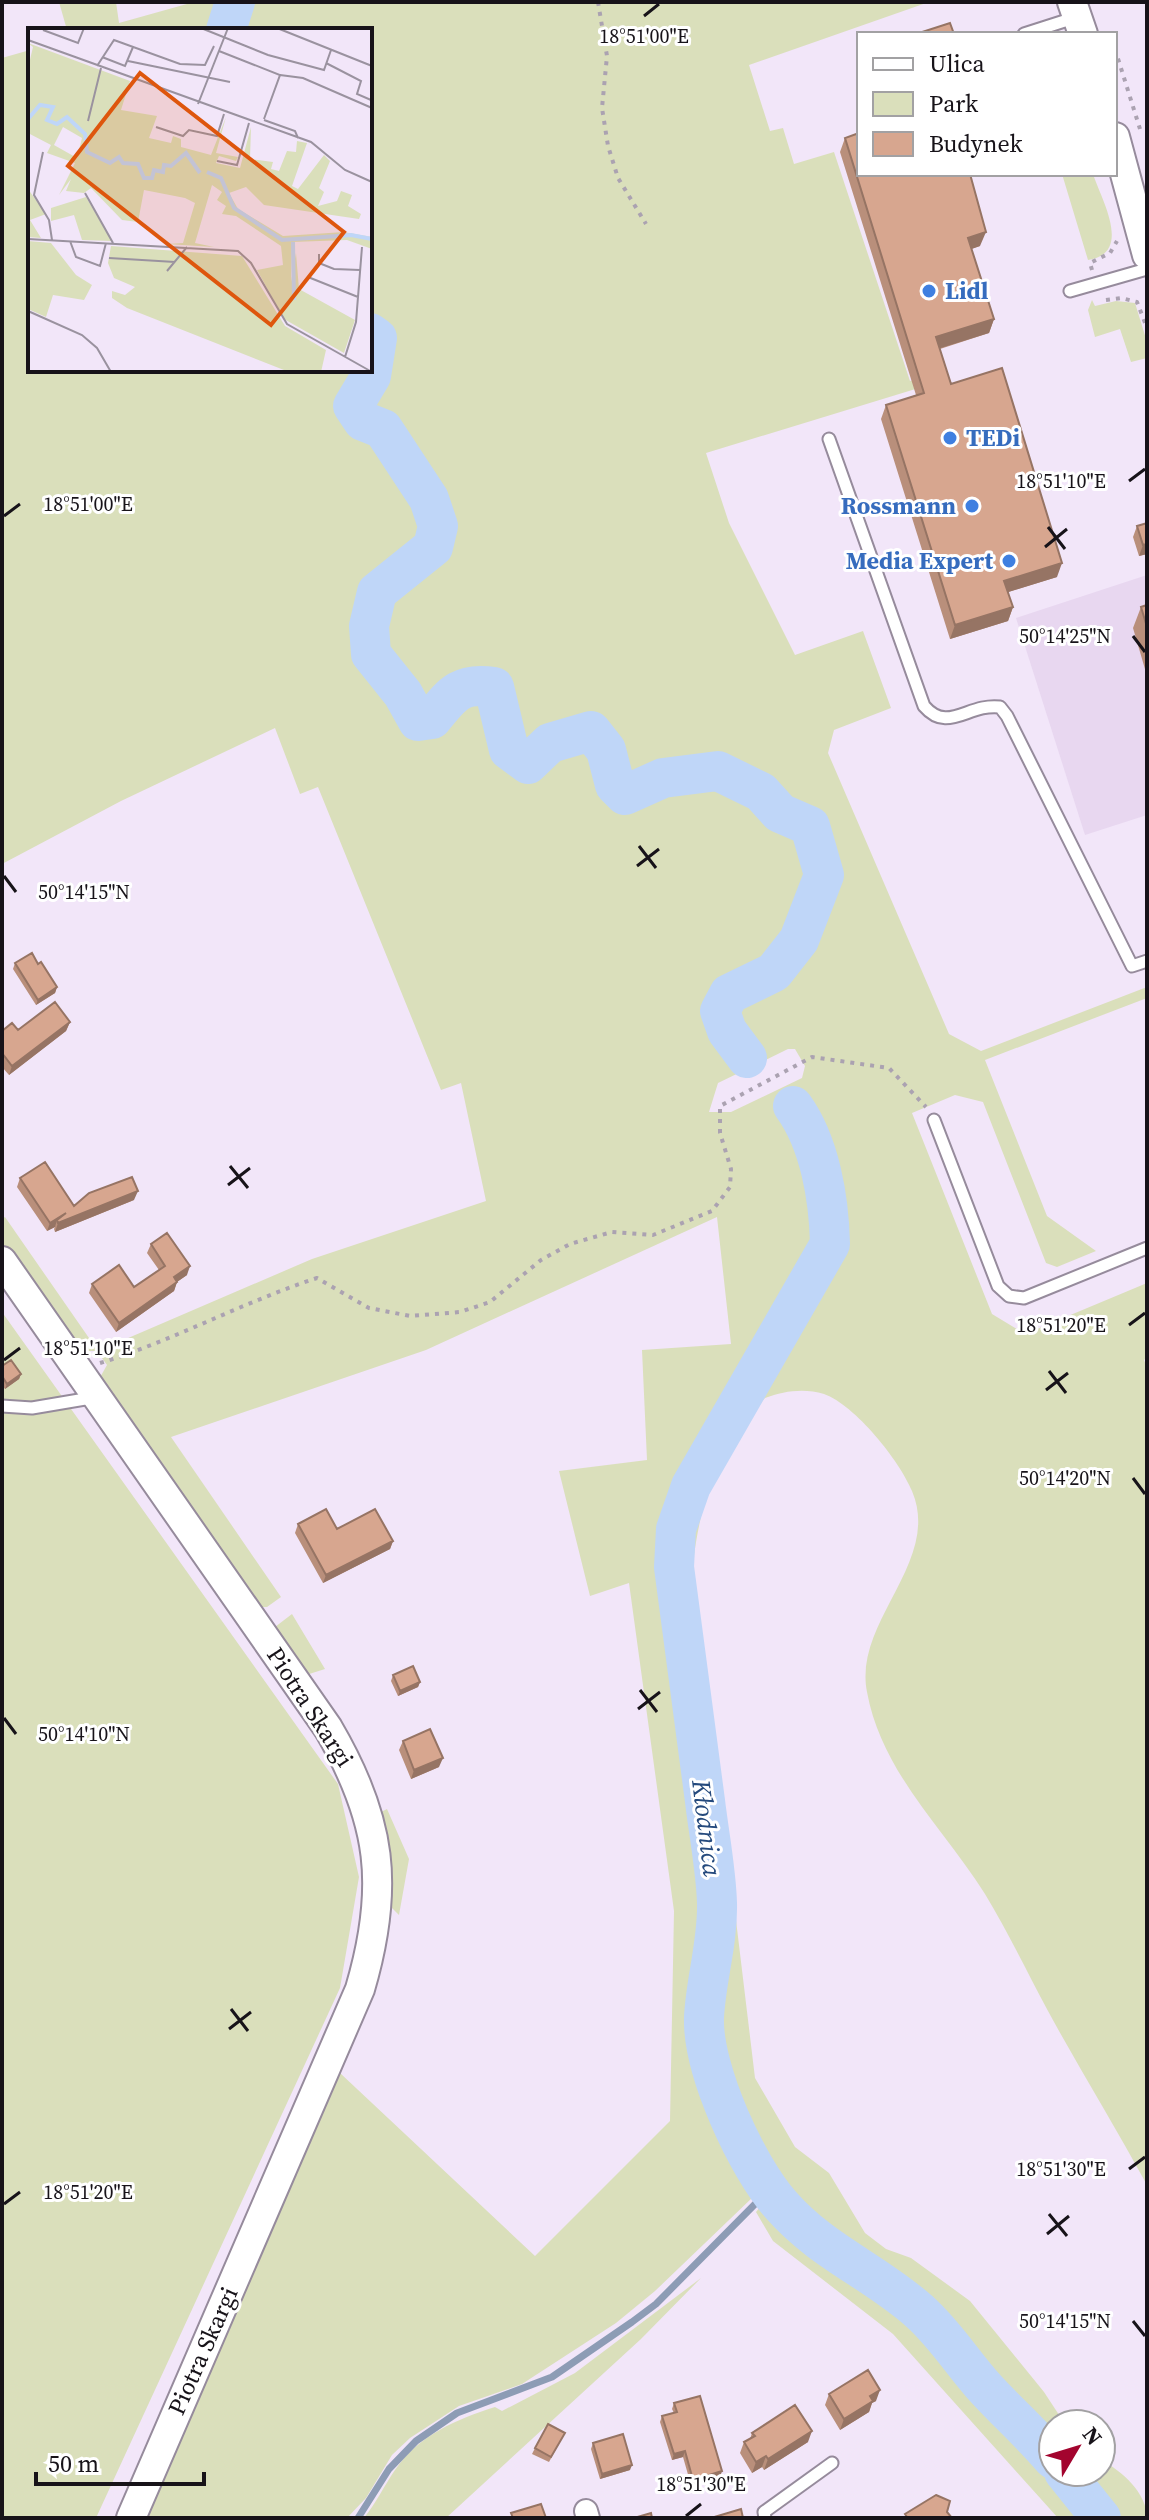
<svg xmlns="http://www.w3.org/2000/svg" width="1149" height="2520" viewBox="0 0 1149 2520" font-family="'Source Serif 4',serif">
  <rect width="100%" height="100%" fill="#f2e6f9"/>
  <!-- built -->
  <path fill="#e8d7f0" d="M1147,575V815L1085,835L1016,618Z"/>
  <!-- green -->
  <path fill="#dadfbb" fill-rule="evenodd" d="M59,2H116L119,23L194,2H929L749,65L770,131L783,128L794,164L834,152L910,381L919,378L922,387L706,453L729,523L795,655L863,631L891,708L834,730L828,753L949,1034L981,1051L1147,987V998L985,1060L1047,1216L1096,1251L1057,1267L1046,1263L983,1102L955,1095L912,1113L992,1314L1025,1334L1147,1283V1357L1144,1360L1147,1368V2185C1115,2126 1080,2070 1048,2011C1027,1972 1008,1932 985,1894C943,1827 882,1773 867,1692C853,1621 942,1562 912,1491C900,1461 855,1405 824,1394C804,1388 784,1391 765,1398C718,1453 702,1492 693,1563L755,2078L795,2147L829,2173L865,2233L886,2249L911,2258L970,2301L1044,2392L1065,2424H1053V2472H1101V2460C1122,2471 1147,2493 1147,2518H1058L893,2334L773,2241L756,2212L775,2188L766,2175L753,2197L655,2291L616,2323L522,2384L459,2406L410,2438L392,2455L366,2498L347,2518H143L157,2479L340,2073L535,2256L670,2121L674,1911L629,1583L590,1596L559,1471L647,1460L642,1350L731,1344L717,1217L426,1350L171,1437L281,1597L267,1607H260L98,1381L107,1365L97,1351H79L72,1345L2,1244V1219L5,1217L98,1351L312,1259L486,1201L461,1083L441,1090L318,787L300,794L275,728L121,801L2,864V58L30,50V370H370V30H67ZM788,1049H795L805,1066L802,1078L731,1112H709L718,1083Z
    M1062,174H1093C1102,201 1133,253 1088,260Z
    M1092,300L1095,306L1116,301L1135,303L1147,342V358L1131,362L1120,329L1095,337L1088,310Z
    M2,1312L338,1784L359,1877L340,1988L96,2518H2Z
    M292,1614L325,1669L306,1675L277,1634L275,1627Z
    M387,1809L409,1859L399,1915L390,1906V1872L381,1812Z
    M701,2278L641,2339L446,2518H364C376,2503 384,2486 395,2470C419,2435 457,2419 495,2407L502,2411L575,2373Z"/>
  <g fill="none" stroke-linecap="round" stroke-linejoin="round">
    <!-- stream -->
    <path stroke="#8d9cb5" stroke-width="7" d="M358,2518L389,2469L416,2441L457,2413L552,2377L632,2322L656,2304L770,2189"/>
    <!-- river -->
    <path stroke="#bfd6f8" stroke-width="40" d="M226,30L235,2
      M370,333L377,338L371,376L353,406L363,421L383,429L429,499L438,526L433,547L377,592L369,626L371,654L403,694L418,721L432,719C452,694 460,682 494,687L509,750L528,764L550,743L591,731L606,750L615,785L625,795L663,778L718,771L761,792L780,813L810,826L824,875L799,940L774,972L729,994L720,1011L727,1031L747,1058
      M793,1106C820,1143 829,1199 830,1244L691,1486L676,1529L674,1567C684,1645 695,1723 705,1801C709,1835 716,1870 717,1903C718,1942 706,1979 704,2017C702,2070 747,2167 781,2205C822,2252 874,2271 919,2311C946,2335 963,2364 986,2389C1008,2413 1032,2434 1053,2459
      M1064,2472L1101,2518"/>
    <!-- service casing -->
    <g stroke="#968b9c" stroke-width="15">
      <path id="service" d="M1024,34L1077,17
        M1070,291L1147,269
        M829,439L924,706C948,734 968,703 1000,707L1007,716L1132,966L1147,961
        M934,1120L998,1286L1009,1296L1024,1298L1147,1248
        M2,1406L32,1408L97,1397
        M765,2518L764,2512L832,2463"/>
    </g>
    <!-- minor casing -->
    <g stroke="#968b9c" stroke-width="26">
      <path id="minor" d="M586,2511L588,2518"/>
    </g>
    <!-- tertiary casing -->
    <g stroke="#968b9c" stroke-width="32">
      <path id="tertiary" d="M1072,2L1083,34
        M1115,137L1147,255
        M2,1261L328,1728C382,1820 390,1887 360,1989L131,2518"/>
    </g>
    <!-- path -->
    <path stroke="#aba2b1" stroke-width="4" stroke-dasharray="4 6" stroke-linecap="butt" d="M598,2L607,56L602,108L608,146L618,178L646,224
      M1115,49L1140,129
      M1092,270L1090,263L1110,253L1117,241
      M1106,300L1121,298L1137,302L1147,328
      M100,1363C175,1340 243,1302 317,1278L369,1308L410,1316L460,1312L490,1302L541,1260L570,1244L612,1232L653,1235L712,1211L730,1187L731,1169L720,1133V1106L812,1057L889,1068L926,1107"/>
    <!-- service -->
    <use href="#service" stroke="#fff" stroke-width="11"/>
    <!-- minor -->
    <use href="#minor" stroke="#fff" stroke-width="22"/>
    <!-- tertiary -->
    <use href="#tertiary" stroke="#fff" stroke-width="28"/>
  </g>
  <!-- wall -->
  <path fill="#b98f7b" d="M845,138L980,246L971,249L994,319L989,333L940,349L951,384L1057,577L1008,592L1013,607L1008,621L950,639L881,419L886,405L916,395L840,152Z
    M1147,523V554L1139,556L1133,537L1137,526Z
    M1147,605V676L1133,628L1141,607Z
    M15,963L57,987L55,993L36,1005L13,969Z
    M70,1022L66,1031L9,1075L2,1067V1031Z
    M20,1178L74,1206L134,1200L55,1232L54,1229L55,1227L47,1231L17,1187Z
    M151,1244L187,1275L177,1282L174,1291L116,1332L89,1293L92,1284L134,1287L159,1270L147,1253Z
    M2,1366L21,1374L19,1379L5,1389L2,1385Z
    M298,1524L337,1529L393,1541L390,1549L323,1583L295,1533Z
    M393,1675L420,1682L418,1687L398,1696L391,1681Z
    M403,1741L439,1767L411,1779L399,1750Z
    M829,2394L876,2401L872,2403L869,2412L840,2430L825,2405Z
    M674,2403L720,2477L691,2485L683,2457L672,2460L660,2422L662,2416L674,2413L672,2409Z
    M565,2433L549,2462L532,2454L535,2448Z
    M752,2433L808,2442L764,2470L762,2467L752,2473L740,2453L744,2442L750,2439Z
    M593,2443L630,2470L600,2479L591,2449Z"/>
  <!-- shaded-wall -->
  <path fill="#967464" d="M986,232L980,246L963,252L968,238Z
    M994,319L989,333L931,351L936,337Z
    M1147,544V554L1139,556L1143,545Z
    M1062,563L1057,577L999,595L1004,581Z
    M1013,607L1008,621L950,639L955,625Z
    M57,987L55,993L36,1005L38,1000Z
    M70,1022L66,1031L9,1075L12,1066Z
    M138,1191L134,1200L55,1232L58,1223L57,1220L55,1227L47,1231L50,1223L66,1213Z
    M190,1266L187,1275L171,1286L174,1277Z
    M177,1282L174,1291L116,1332L119,1323Z
    M21,1374L19,1379L5,1389L7,1384Z
    M393,1541L390,1549L323,1583L326,1575Z
    M420,1682L418,1687L398,1696L400,1691Z
    M443,1758L439,1767L411,1779L414,1770Z
    M880,2390L876,2401L872,2403L869,2412L840,2430L844,2419L870,2396Z
    M812,2431L808,2442L764,2470L768,2459Z
    M685,2451L683,2457L672,2460L674,2454Z
    M766,2456L762,2467L752,2473L756,2462Z
    M632,2465L630,2470L600,2479L602,2474Z
    M722,2471L720,2477L691,2485L693,2480Z"/>
  <!-- building -->
  <path fill="#d7a68f" stroke="#967464" stroke-width="2" d="M950,23L954,34H916Z
    M859,133V174H970L986,232L968,238L994,319L936,337L951,384L1002,368L1062,563L1004,581L1013,607L955,625L886,405L924,393L845,138Z
    M1147,523V544L1143,545L1137,526Z
    M1147,605V627L1141,607Z
    M32,953L38,964L41,962L57,987L38,1000L15,963Z
    M55,1002L70,1022L12,1066L2,1053V1031L12,1023L18,1030Z
    M45,1162L74,1206L89,1193L132,1177L138,1191L58,1223L57,1220L66,1213L50,1223L20,1178Z
    M167,1233L190,1266L174,1277L177,1282L119,1323L92,1284L119,1265L134,1287L165,1266L151,1244Z
    M11,1360L21,1374L7,1384L2,1376V1366Z
    M326,1509L337,1529L375,1509L393,1541L326,1575L298,1524Z
    M413,1666L420,1682L400,1691L393,1675Z
    M430,1729L443,1758L414,1770L403,1741Z
    M868,2370L880,2390L870,2396L873,2401L844,2419L829,2394Z
    M700,2396L722,2471L693,2480L685,2451L674,2454L662,2416L677,2412L674,2403Z
    M795,2405L812,2431L768,2459L766,2456L756,2462L744,2442L755,2436L752,2433Z
    M548,2424L565,2433L551,2457L535,2448Z
    M623,2434L632,2465L602,2474L593,2443Z
    M936,2495L950,2501L947,2512L952,2518H906L907,2517L905,2514Z
    M541,2504L546,2518H513L511,2513Z
    M741,2509L743,2518H711Z
    M651,2513L652,2518H634Z"/>
  <!-- ticks -->
  <path fill="none" stroke="#171319" stroke-width="3" d="M644,16L659,4M1129,481L1145,469M4,516L20,504M1048,527L1065,549M1045,547L1067,529M1133,636L1145,652M639,846L656,868M637,866L659,849M4,876L16,892M230,1166L248,1188M228,1185L250,1168M1129,1325L1145,1313M4,1360L20,1348M1049,1371L1066,1393M1046,1390L1068,1373M1133,1478L1145,1494M640,1690L657,1712M638,1709L660,1692M4,1718L16,1734M231,2009L248,2031M229,2029L251,2012M1129,2169L1145,2157M4,2204L20,2192M1049,2214L1067,2236M1047,2234L1069,2216M1133,2321L1145,2336M686,2516L701,2504"/>
  <!-- markers -->
  <g fill="#3f7fe0" stroke="#fff" stroke-width="3">
    <circle cx="929" cy="291" r="8"/>
    <circle cx="950" cy="438" r="8"/>
    <circle cx="972" cy="506" r="8"/>
    <circle cx="1009" cy="561" r="8"/>
  </g>
  <g text-anchor="middle" stroke-width="6" stroke-linejoin="round" paint-order="stroke">
    <!-- shop labels -->
    <g font-size="24" font-weight="bold" fill="#366cbe" stroke="#fff" text-anchor="start">
      <text x="945" y="299">Lidl</text>
      <text x="966" y="446">TEDi</text>
      <text x="956" y="514" text-anchor="end">Rossmann</text>
      <text x="993" y="569" text-anchor="end">Media Expert</text>
    </g>
    <!-- street labels -->
    <g font-size="24" fill="#171319" stroke="#fff">
      <text transform="translate(310 1707) rotate(57)" y="8">Piotra Skargi</text>
      <text transform="translate(203 2351) rotate(-66)" y="8">Piotra Skargi</text>
    </g>
    <!-- water labels -->
    <g font-size="26" font-style="italic" fill="#254a7d" stroke="#fff">
      <text transform="translate(707 1828) rotate(83)" y="9">Kłodnica</text>
    </g>
  </g>
  <!-- overview -->
  <g transform="translate(28 28)">
    <rect width="344" height="344" fill="#f2e6f9"/>
    <path d="M0,15L102,53L93,82L129,88L121,110L143,115L145,108L153,111V119L183,127L198,89L188,125L210,129L208,133L191,128L188,135L212,140L223,99L222,131L245,134L243,141L251,143L259,123L268,124L269,113L279,115L264,158L270,161L296,127L302,133L291,160L296,164L290,178L309,173L313,163L324,167L320,178L333,186L331,191L236,177L218,159L201,165L210,181L255,208L316,204L344,209V221L319,212L264,214L263,254L268,225L271,261L327,292L316,325L256,291L229,242L255,237L253,218L208,188L194,186L198,178L189,172L194,164L184,157L167,215L186,219L139,216L155,215L167,175L157,170L116,162L110,194L94,192L63,160L56,165L38,163L43,151L31,167L47,135L19,125L23,117L0,105V40L5,19ZM35,99L54,110L49,130L26,117ZM0,161L18,186L2,192L13,210L0,209ZM58,169L84,213L54,212L46,187L23,193V180ZM0,213L23,215L48,247L64,257L56,272L25,267L18,289L0,281ZM83,218L214,228L257,298L298,322L293,344H261L99,280L84,270V263L97,267L107,259L86,250L80,235Z" fill="#dadfbb" fill-rule="evenodd"/>
    <path fill="none" stroke="#bfd6f8" stroke-width="4" d="M0,91L12,77L25,79L19,92L29,96L39,89L57,106L59,124L82,135L91,129L95,135L110,136L116,150H124L126,142L135,144L136,137L143,138L158,125L172,145M179,144L193,150L206,180L254,212L323,207L344,211M265,214L266,272"/>
    <path fill="none" stroke="#9a929f" stroke-width="2" d="M173,0L240,27L296,42L303,22M249,0L344,38M15,2L50,15L56,0M0,12L283,114L317,142L344,154M191,23L252,47L236,91M74,29L97,38L105,19M100,33L202,54M298,35L333,53L329,66L343,72M69,38L86,12L152,36L177,37L186,18M252,47L275,50L344,80M170,76L200,0M236,92L267,103L270,110M60,93L73,40M128,99L155,108L161,102L189,108L196,86M15,124L6,167L21,192L24,212M189,133L209,137L221,95M57,165L85,215M0,211L210,223L223,235L259,296L344,344M42,213L48,229L72,238L78,215M291,226V235L306,241L332,242M81,230L147,234M139,243L159,219M280,249L330,269M0,283L54,307L69,320L83,344M317,329L328,294L334,219"/>
    <path fill="#de560d" fill-opacity="0.15" stroke="#de560d" stroke-width="4" d="M112,45L316,204L243,297L40,138Z"/>
    <rect width="344" height="344" fill="none" stroke="#171319" stroke-width="4"/>
  </g>
  <g font-size="20" text-anchor="middle" fill="#171319" stroke="#fff" stroke-width="6" stroke-linejoin="round" paint-order="stroke">
    <text x="644" y="43">18°51'00"E</text>
    <text x="1061" y="488">18°51'10"E</text>
    <text x="88" y="511">18°51'00"E</text>
    <text x="1065" y="643">50°14'25"N</text>
    <text x="84" y="899">50°14'15"N</text>
    <text x="1061" y="1332">18°51'20"E</text>
    <text x="88" y="1355">18°51'10"E</text>
    <text x="1065" y="1485">50°14'20"N</text>
    <text x="84" y="1741">50°14'10"N</text>
    <text x="1061" y="2176">18°51'30"E</text>
    <text x="88" y="2199">18°51'20"E</text>
    <text x="1065" y="2328">50°14'15"N</text>
    <text x="701" y="2491">18°51'30"E</text>
  </g>
  <!-- border -->
  <rect width="1149" height="2520" fill="none" stroke="#171319" stroke-width="8"/>
  <!-- legend -->
  <rect x="857" y="32" width="260" height="144" fill="#ffffff" stroke="#a2a1a3" stroke-width="2"/>
  <rect x="873" y="58" width="40" height="12" fill="#ffffff" stroke="#a2a1a3" stroke-width="2"/>
  <text x="929" y="72" font-size="24" fill="#171319">Ulica</text>
  <rect x="873" y="92" width="40" height="24" fill="#dadfbb" stroke="#a2a1a3" stroke-width="2"/>
  <text x="929" y="112" font-size="24" fill="#171319">Park</text>
  <rect x="873" y="132" width="40" height="24" fill="#d7a68f" stroke="#a2a1a3" stroke-width="2"/>
  <text x="929" y="152" font-size="24" fill="#171319">Budynek</text>
  <!-- north arrow -->
  <g transform="translate(1077 2448) rotate(52)"><circle r="38" fill="#ffffff" stroke="#a2a1a3" stroke-width="2"/>
  <path d="M0-6L14 30L0 20L-14 30Z" fill="#a3042e"/>
  <text y="-12" font-size="22" font-weight="bold" text-anchor="middle" fill="#171319">N</text>
  </g>
  <!-- scale -->
  <path d="M36 2472v12h168v-12" fill="none" stroke="#171319" stroke-width="4"/>
  <text x="48" y="2472" font-size="24" fill="#171319" stroke="#ffffff" stroke-width="6" paint-order="stroke">50 m</text>
</svg>
